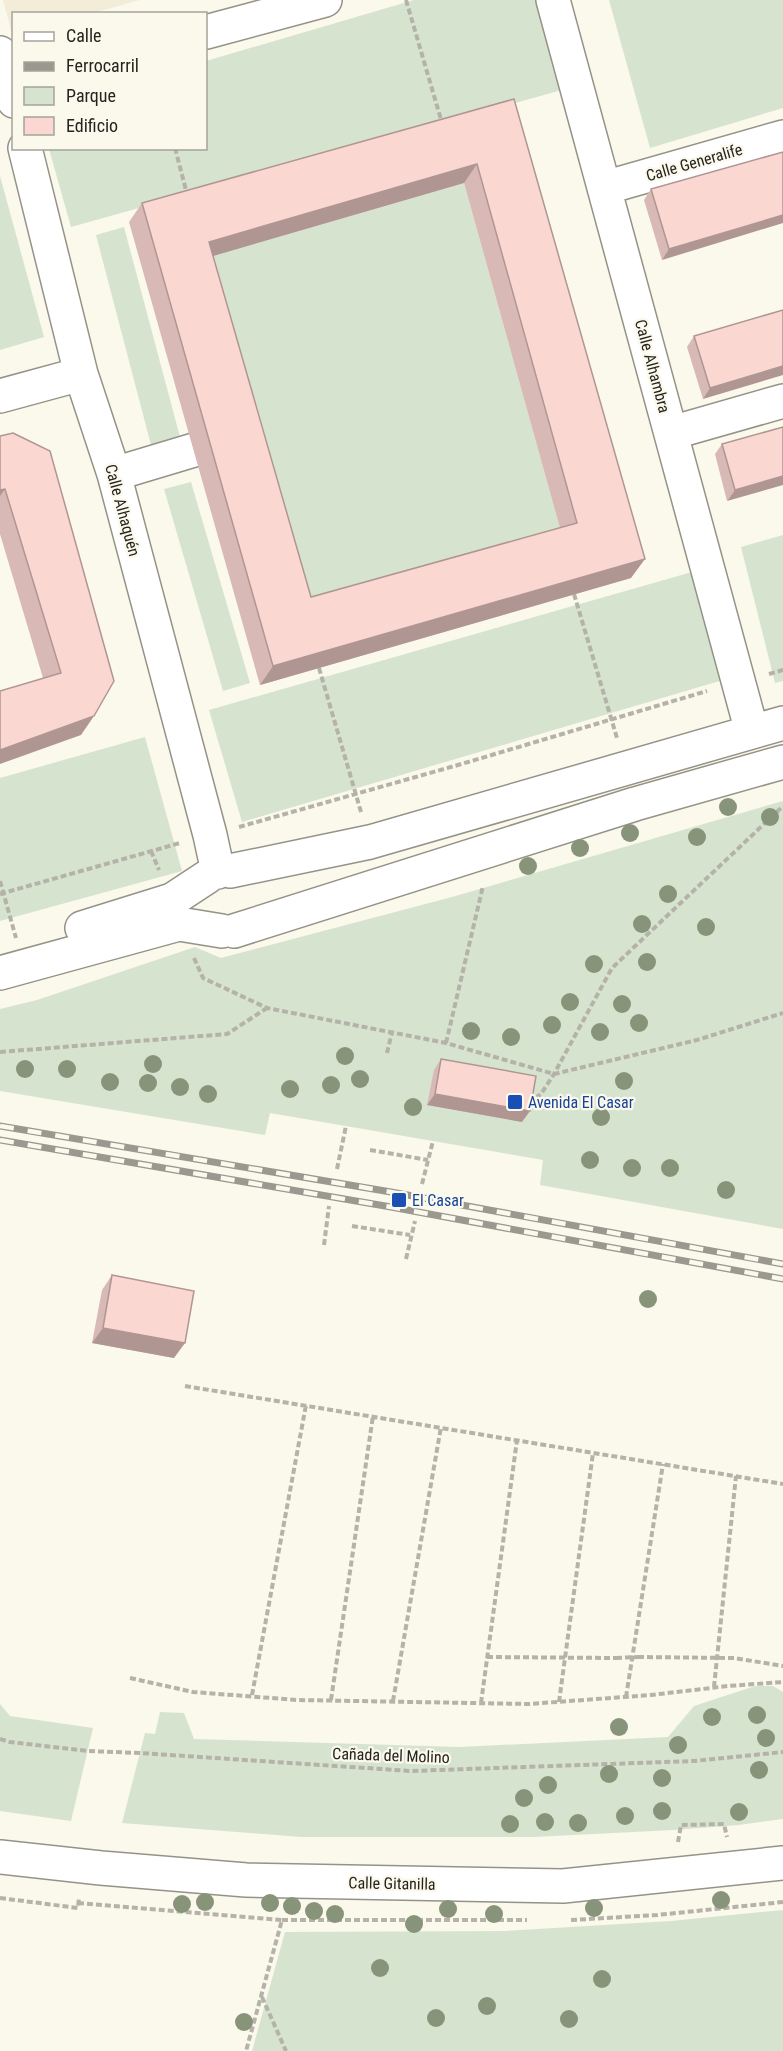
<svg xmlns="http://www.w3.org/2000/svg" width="783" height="2051" viewBox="0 0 783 2051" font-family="'Roboto Condensed',sans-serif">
  <rect width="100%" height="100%" fill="#fbf8ec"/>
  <!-- built -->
  <path fill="#f2ecd9" d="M3,0H140L93,13L14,14L13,37Z"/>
  <!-- green -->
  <path fill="#d6e4cf" d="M414,0H553L576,86L71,227L49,149L206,148V61Z
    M609,0H783V108L650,148Z
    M0,176L44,337L0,350Z
    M464,183L564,542L297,616L196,261Z
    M124,227L180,437L151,445L96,235Z
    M191,482L250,683L223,691L164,489Z
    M783,535V681L775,683L741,547Z
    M692,572L723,680L242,822L209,710Z
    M145,737L182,871L0,921V778Z
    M783,801V1229L540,1185L543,1160L270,1113L265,1135L0,1091V1009L37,1000L195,947L221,958L452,897Z
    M755,1686H773L783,1692V1819L739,1825L673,1830L534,1837H301L122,1823L145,1733L155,1734L160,1712L184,1713L194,1739L459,1747L668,1737L694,1706Z
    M0,1704L10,1716L93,1728L71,1821L0,1811Z
    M783,1910V2051H252L285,1932L505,1931L671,1921Z"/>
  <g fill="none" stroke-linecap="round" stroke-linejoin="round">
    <!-- minor casing -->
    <g stroke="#959287" stroke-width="36">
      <path id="minor" d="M553,0L752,732
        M206,32L325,0
        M0,53L14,101
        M25,148L81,374L114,474L210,835L218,872
        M604,188L783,137
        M0,396L81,374
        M671,433L783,401
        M114,474L194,450
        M230,871L370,842L783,723
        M82,928L172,900L207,877
        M234,931L635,804L783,762
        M0,973L179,924L222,931
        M0,1857L101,1868L246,1880L563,1886L783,1863"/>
    </g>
    <!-- path -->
    <path stroke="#b5b2a9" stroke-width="4" stroke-dasharray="6 3" stroke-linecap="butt" d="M406,0L442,123
      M175,148L187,194
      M574,594L617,738
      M319,668L361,812
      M769,674L783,670
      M239,827L458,765L707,691
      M151,851L159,870
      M0,881L16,938
      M0,894L180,843
      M194,958L203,978L267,1008L446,1043L554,1074L697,1040L783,1013
      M446,1043L483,886
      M0,1052L227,1034L267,1008
      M387,1053L392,1032
      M528,1103L541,1094L554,1074L612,968L783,806
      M370,1150L428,1160
      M337,1169L346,1126
      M422,1184L433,1141
      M352,1226L410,1235
      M324,1245L329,1206
      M406,1259L415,1221
      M185,1386L783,1484
      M487,1657L616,1658
      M638,1657L734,1658L783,1666
      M130,1678L193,1692L297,1700L529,1704L651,1695L728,1686L783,1682
      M714,1687L736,1476
      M252,1695L306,1405
      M626,1697L663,1464
      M331,1700L373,1416
      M393,1701L441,1427
      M559,1702L593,1453
      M481,1703L517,1440
      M0,1739L10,1742L88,1751L140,1753L411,1771L694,1761L783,1752
      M678,1842L681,1825L724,1824L727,1837
      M0,1898L78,1908L79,1897
      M78,1903L282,1920L246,2051
      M282,1920H527
      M571,1920L657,1915L783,1902
      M262,1997L286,2051"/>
    <!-- minor -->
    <use href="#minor" stroke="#fff" stroke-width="33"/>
    <!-- rail casing -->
    <g stroke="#9a988f" stroke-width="7">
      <path id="rail" d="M0,1126L391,1192L783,1264
        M0,1140L391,1207L783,1279"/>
    </g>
    <!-- rail -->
    <use href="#rail" stroke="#fbf8ec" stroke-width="4.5" stroke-dasharray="14" stroke-linecap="butt"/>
    <!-- path-bridge -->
    <path stroke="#b5b2a9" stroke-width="4" stroke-dasharray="6 3" stroke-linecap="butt" d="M616,1658L638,1657"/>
  </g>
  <!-- trees -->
  <g fill="#88947a">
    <circle cx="728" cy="807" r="9"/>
    <circle cx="770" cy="817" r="9"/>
    <circle cx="630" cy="833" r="9"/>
    <circle cx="697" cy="837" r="9"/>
    <circle cx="580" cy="848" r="9"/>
    <circle cx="528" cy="866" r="9"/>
    <circle cx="668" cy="894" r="9"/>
    <circle cx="642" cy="924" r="9"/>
    <circle cx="706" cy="927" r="9"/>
    <circle cx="647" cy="962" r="9"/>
    <circle cx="594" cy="964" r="9"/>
    <circle cx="570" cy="1002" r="9"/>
    <circle cx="622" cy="1004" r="9"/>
    <circle cx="639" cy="1023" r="9"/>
    <circle cx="552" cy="1025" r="9"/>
    <circle cx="471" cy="1031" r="9"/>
    <circle cx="600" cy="1032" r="9"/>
    <circle cx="511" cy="1037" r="9"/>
    <circle cx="345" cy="1056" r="9"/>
    <circle cx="153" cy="1064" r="9"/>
    <circle cx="25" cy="1069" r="9"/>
    <circle cx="67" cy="1069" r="9"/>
    <circle cx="360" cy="1079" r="9"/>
    <circle cx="624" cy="1081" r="9"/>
    <circle cx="110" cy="1082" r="9"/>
    <circle cx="148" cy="1083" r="9"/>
    <circle cx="331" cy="1085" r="9"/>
    <circle cx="180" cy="1087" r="9"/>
    <circle cx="290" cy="1089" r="9"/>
    <circle cx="208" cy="1094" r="9"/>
    <circle cx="413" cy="1107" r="9"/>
    <circle cx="601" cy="1117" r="9"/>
    <circle cx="590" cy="1160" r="9"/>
    <circle cx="632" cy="1168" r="9"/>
    <circle cx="670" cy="1168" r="9"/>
    <circle cx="726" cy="1190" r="9"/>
    <circle cx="648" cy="1299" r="9"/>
    <circle cx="757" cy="1715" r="9"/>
    <circle cx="712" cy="1717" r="9"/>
    <circle cx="619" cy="1727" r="9"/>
    <circle cx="766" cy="1738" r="9"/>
    <circle cx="678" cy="1745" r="9"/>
    <circle cx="759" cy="1770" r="9"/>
    <circle cx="609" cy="1774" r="9"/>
    <circle cx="662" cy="1778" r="9"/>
    <circle cx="548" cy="1785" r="9"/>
    <circle cx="524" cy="1798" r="9"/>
    <circle cx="662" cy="1811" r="9"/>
    <circle cx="739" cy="1812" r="9"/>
    <circle cx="625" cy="1816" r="9"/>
    <circle cx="545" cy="1822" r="9"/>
    <circle cx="578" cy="1823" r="9"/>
    <circle cx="510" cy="1824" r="9"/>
    <circle cx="721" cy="1900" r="9"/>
    <circle cx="205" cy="1902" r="9"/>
    <circle cx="270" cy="1903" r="9"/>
    <circle cx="182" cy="1904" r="9"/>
    <circle cx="292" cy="1906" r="9"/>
    <circle cx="594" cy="1908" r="9"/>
    <circle cx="448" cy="1909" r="9"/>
    <circle cx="314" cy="1911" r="9"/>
    <circle cx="335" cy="1914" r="9"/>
    <circle cx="494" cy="1914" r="9"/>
    <circle cx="414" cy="1924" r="9"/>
    <circle cx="380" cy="1968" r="9"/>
    <circle cx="602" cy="1979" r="9"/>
    <circle cx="487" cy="2006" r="9"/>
    <circle cx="436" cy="2018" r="9"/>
    <circle cx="569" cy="2019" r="9"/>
    <circle cx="244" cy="2022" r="9"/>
  </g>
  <!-- wall -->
  <path fill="#d8b9b5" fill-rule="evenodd" d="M514,99L631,578L260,685L129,222L142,203ZM464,183L560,528L311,597L213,256Z
    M783,152L662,260L644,200L651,189Z
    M783,310L703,399L687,347L694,336Z
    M783,427L727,501L715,454L722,444Z
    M0,436L81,735L43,678L0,534Z
    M441,1059L522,1122L427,1105L434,1070Z
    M112,1275L174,1358L92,1343L102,1290Z"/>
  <!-- shaded-wall -->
  <path fill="#b09693" d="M477,164L464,183L196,261L209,242Z
    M783,215V223L662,260L669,249Z
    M783,366V375L703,399L710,388Z
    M783,476V485L727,501L735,490Z
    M5,489L0,496V490Z
    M645,559L631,578L260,685L273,666Z
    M94,716L81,735L0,764V750Z
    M435,1094L530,1111L522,1122L427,1105Z
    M103,1328L185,1343L174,1358L92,1343Z"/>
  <!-- building -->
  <path fill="#fbd7d2" stroke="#b09693" stroke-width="1.5" fill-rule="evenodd" d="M514,99L645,559L273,666L142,203ZM477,164L577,523L311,597L209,242Z
    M783,152V215L669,249L651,189Z
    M783,310V366L710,388L694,336Z
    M783,427V476L735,490L722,444Z
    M13,433L50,451L114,681L94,716L0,750V691L61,673L5,489L0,490V436Z
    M441,1059L536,1076L530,1111L435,1094Z
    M112,1275L194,1291L185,1343L103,1328Z"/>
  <!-- markers -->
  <g fill="#1a4fb4" stroke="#fbf8ec" stroke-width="2">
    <rect x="507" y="1094" width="16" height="16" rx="3"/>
    <rect x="391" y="1192" width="16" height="16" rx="3"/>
  </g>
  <g text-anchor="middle" stroke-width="4.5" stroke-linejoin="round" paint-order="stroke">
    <!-- street labels -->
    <g font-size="16" fill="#25241f" stroke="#fbf8ec">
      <text transform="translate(694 162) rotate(-16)" y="6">Calle Generalife</text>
      <text transform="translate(653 366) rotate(75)" y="6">Calle Alhambra</text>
      <text transform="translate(123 510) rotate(75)" y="6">Calle Alhaquén</text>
      <text transform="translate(391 1755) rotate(2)" y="6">Cañada del Molino</text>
      <text transform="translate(392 1883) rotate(1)" y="6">Calle Gitanilla</text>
    </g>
    <!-- transit labels -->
    <g font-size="16" fill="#164399" stroke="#fbf8ec" text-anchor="start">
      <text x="528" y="1108">Avenida El Casar</text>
      <text x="412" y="1206">El Casar</text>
    </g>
  </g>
  <!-- legend -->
  <rect x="12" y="12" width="195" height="138" fill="#fbf8ec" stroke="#a5a39a" stroke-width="1.5"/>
  <rect x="24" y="32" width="30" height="9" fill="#ffffff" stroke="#a5a39a" stroke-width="1.5"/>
  <text x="66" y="42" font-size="18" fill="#25241f">Calle</text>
  <rect x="24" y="62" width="30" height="9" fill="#9a988f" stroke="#a5a39a" stroke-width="1.5"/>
  <text x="66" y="72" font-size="18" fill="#25241f">Ferrocarril</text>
  <rect x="24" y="87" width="30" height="18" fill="#d6e4cf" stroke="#a5a39a" stroke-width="1.5"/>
  <text x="66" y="102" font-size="18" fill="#25241f">Parque</text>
  <rect x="24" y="117" width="30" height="18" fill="#fbd7d2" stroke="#a5a39a" stroke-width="1.5"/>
  <text x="66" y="132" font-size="18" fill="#25241f">Edificio</text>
</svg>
